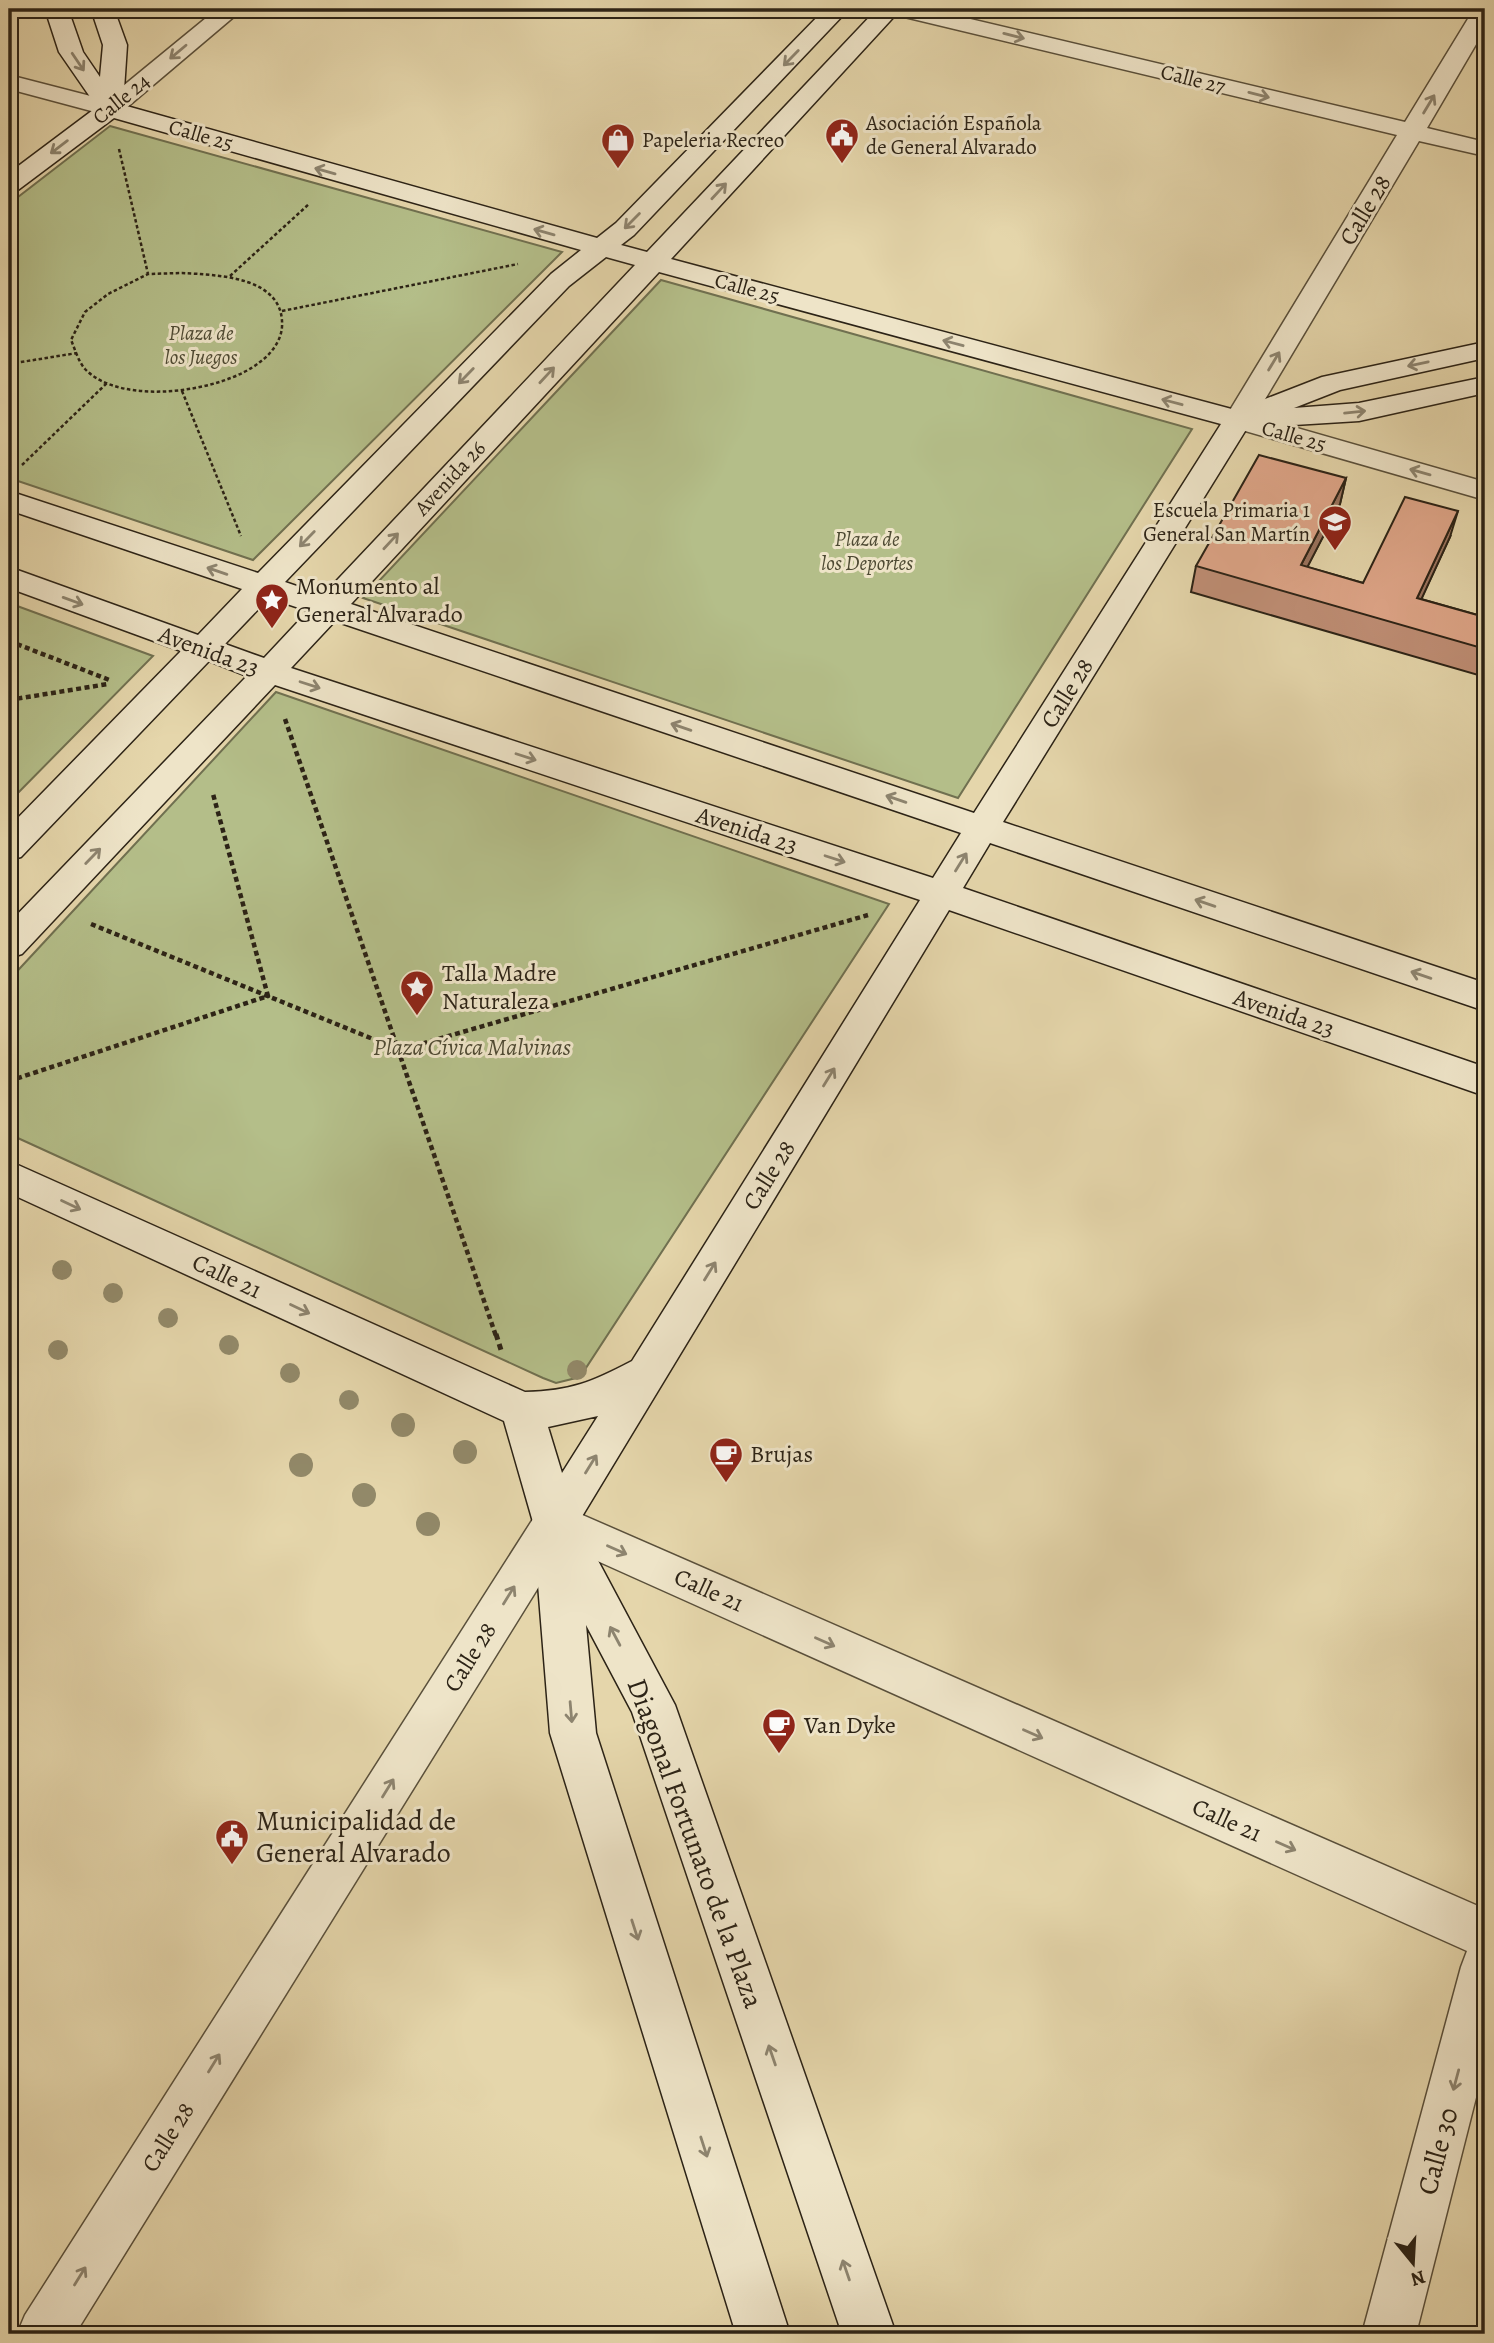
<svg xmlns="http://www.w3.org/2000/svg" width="1494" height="2343" viewBox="0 0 1494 2343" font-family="Alegreya,serif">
  <rect width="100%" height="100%" fill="#e5d6ab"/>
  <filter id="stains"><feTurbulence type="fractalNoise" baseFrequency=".00286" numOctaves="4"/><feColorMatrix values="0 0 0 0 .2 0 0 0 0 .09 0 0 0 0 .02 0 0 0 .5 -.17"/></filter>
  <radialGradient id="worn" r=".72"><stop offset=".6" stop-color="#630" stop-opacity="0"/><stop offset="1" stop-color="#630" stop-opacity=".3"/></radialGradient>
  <!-- green -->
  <path fill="#b4be89" stroke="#707050" stroke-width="2" d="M110,126L562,252L253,560L9,478V204Z
    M661,280L1192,429L958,798L363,598Z
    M9,603L153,656L9,802Z
    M276,692L889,904L580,1377L556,1383L543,1378L9,1134V980Z"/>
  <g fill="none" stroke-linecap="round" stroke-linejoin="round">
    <!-- street casing -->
    <g stroke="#5a503b" stroke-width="3">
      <path id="street" d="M217,9H243L119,114L110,116L9,89V75L106,100Z
        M889,9H928L1405,122L1474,9H1485V29L1427,128L1485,142V156L1419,141L1255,416L1485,482V500L1228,426L1224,420L1397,135L892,14Z
        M555,1503L1485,1909V2062L1416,2334H1362L1461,1967L1467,1951L564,1546L75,2334H17L25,2315L540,1508Z"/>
    </g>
    <!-- secondary casing -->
    <g stroke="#2c2316" stroke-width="3">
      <path id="secondary" d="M45,9H68L83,52L100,77L103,45L91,9H114L127,45L123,105L597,238L616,223L825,9H849L634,235L621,245L647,252L877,9H901L671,259L1239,411L1258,410L1256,407L1260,401L1322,377L1485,342V358L1340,390L1294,408L1359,403L1485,377V393L1359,421L1247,428L1003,822L1485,983V1011L990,843L963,888L1485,1067V1096L949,910L578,1523L675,1705L896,2334H842L632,1712L586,1625L596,1733L790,2334H736L550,1733L533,1522L504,1421L9,1193V1161L525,1392C571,1391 592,1382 632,1361L920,900L275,685L22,954L9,958V923L247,676L209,661L21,857L9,860V827L181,651L9,588V567L198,635L242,589L9,510V491L258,573L551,274L581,250L114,118L18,190L9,193V173L97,107L59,52ZM606,257L635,265L323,595L285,582L569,286ZM659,272L1221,424L974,813L351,604ZM269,598L308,611L264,658L225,644ZM335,621L961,833L933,878L291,668ZM598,1416L562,1473L548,1427Z"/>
    </g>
    <!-- path-far2 -->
    <path stroke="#2c2316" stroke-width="2.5" stroke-dasharray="3.5 2.5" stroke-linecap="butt" d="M119,149L148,274
      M182,273C217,275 285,276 282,327C281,341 271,354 260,362C223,392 121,407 85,369C78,361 75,349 71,340L85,312L108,294L148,274Z
      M230,276L309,204
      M282,311L518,264
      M9,364L77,353
      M182,391L241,536
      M22,465L107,383"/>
    <!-- path-far1 -->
    <path stroke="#2c2316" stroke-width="4.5" stroke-dasharray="5 3.5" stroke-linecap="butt" d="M9,641L112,681
      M9,700L108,684
      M285,719L496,1336
      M91,924L400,1050L868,915
      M9,1081L268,996L213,794"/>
    <!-- path -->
    <path stroke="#2c2316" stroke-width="5" stroke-dasharray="6 4.5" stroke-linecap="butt" d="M496,1334L501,1350"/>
    <!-- street -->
    <use href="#street" fill="#eee4c8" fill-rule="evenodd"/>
    <!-- secondary -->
    <use href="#secondary" fill="#eee4c8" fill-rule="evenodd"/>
  </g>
  <!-- trees -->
  <g fill="#928969">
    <circle cx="62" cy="1270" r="10"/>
    <circle cx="113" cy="1293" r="10"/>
    <circle cx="168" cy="1318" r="10"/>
    <circle cx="229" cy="1345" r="10"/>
    <circle cx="58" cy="1350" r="10"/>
    <circle cx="577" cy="1370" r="10"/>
    <circle cx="290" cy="1373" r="10"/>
    <circle cx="349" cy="1400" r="10"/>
    <circle cx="403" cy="1425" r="12"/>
    <circle cx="465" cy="1452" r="12"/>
    <circle cx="301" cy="1465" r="12"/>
    <circle cx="364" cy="1495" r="12"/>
    <circle cx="428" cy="1524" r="12"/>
  </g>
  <!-- wall -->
  <path fill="#bf8e75" stroke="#2c2316" stroke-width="2" d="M1346,478L1340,504L1307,567L1363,583L1450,537L1421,599L1481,616L1485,606V677L1191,592L1196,566Z"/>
  <!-- shaded-wall -->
  <path fill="#9b745f" stroke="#2c2316" stroke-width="2" d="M1346,478L1340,504L1295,591L1301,565Z
    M1458,511L1450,537L1410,624L1417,598Z"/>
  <!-- building -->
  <path fill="#dea588" stroke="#2c2316" stroke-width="2" d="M1259,455L1346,478L1301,565L1363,583L1405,497L1458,511L1417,598L1481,616L1485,606V649L1196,566Z"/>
  <!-- one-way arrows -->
  <defs><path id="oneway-shaft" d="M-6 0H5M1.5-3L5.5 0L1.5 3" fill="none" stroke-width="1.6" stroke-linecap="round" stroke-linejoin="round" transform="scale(1.75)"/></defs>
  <g stroke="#8d846f">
    <use href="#oneway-shaft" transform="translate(1014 36) rotate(14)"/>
    <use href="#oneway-shaft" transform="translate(178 52) rotate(140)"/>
    <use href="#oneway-shaft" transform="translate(791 58) rotate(134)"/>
    <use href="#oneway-shaft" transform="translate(78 62) rotate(56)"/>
    <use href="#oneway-shaft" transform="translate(1259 95) rotate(14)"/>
    <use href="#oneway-shaft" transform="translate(1429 104) rotate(-59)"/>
    <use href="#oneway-shaft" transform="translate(59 147) rotate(143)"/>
    <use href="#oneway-shaft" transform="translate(325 171) rotate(-164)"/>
    <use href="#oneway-shaft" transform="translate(719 191) rotate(-47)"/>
    <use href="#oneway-shaft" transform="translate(632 221) rotate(135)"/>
    <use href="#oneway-shaft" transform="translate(544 232) rotate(-164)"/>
    <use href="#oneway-shaft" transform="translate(953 343) rotate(-165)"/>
    <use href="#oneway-shaft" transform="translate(1274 361) rotate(-59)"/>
    <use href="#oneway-shaft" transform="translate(1418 364) rotate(168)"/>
    <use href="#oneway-shaft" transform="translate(547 375) rotate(-47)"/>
    <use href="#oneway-shaft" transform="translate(466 376) rotate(134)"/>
    <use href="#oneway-shaft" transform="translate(1172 402) rotate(-165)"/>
    <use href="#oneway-shaft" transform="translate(1355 412) rotate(-6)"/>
    <use href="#oneway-shaft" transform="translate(1420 472) rotate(-164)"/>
    <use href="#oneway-shaft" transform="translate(307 539) rotate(134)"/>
    <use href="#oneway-shaft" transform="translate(391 541) rotate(-47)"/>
    <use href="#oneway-shaft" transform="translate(217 571) rotate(-161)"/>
    <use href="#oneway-shaft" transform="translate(73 601) rotate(20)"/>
    <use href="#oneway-shaft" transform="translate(310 685) rotate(18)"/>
    <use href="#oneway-shaft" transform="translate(681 727) rotate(-161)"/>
    <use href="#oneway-shaft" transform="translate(526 757) rotate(18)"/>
    <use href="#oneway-shaft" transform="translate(896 799) rotate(-161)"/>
    <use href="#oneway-shaft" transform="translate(93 856) rotate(-46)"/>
    <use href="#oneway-shaft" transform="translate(835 859) rotate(18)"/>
    <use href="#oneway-shaft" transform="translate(961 862) rotate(-58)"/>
    <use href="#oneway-shaft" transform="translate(1205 903) rotate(-161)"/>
    <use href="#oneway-shaft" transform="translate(1421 975) rotate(-161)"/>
    <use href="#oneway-shaft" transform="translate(829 1077) rotate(-58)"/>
    <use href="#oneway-shaft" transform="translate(71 1205) rotate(25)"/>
    <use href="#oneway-shaft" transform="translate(710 1271) rotate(-58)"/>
    <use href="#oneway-shaft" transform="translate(300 1309) rotate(25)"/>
    <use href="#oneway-shaft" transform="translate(591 1464) rotate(-58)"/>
    <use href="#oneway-shaft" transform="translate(617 1550) rotate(24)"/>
    <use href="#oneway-shaft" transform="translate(509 1595) rotate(-58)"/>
    <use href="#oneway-shaft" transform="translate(615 1636) rotate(-118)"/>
    <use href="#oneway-shaft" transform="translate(825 1642) rotate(24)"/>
    <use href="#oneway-shaft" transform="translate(571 1712) rotate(85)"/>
    <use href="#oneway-shaft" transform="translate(1033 1734) rotate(24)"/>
    <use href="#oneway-shaft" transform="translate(388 1788) rotate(-58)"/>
    <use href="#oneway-shaft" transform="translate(1286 1846) rotate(24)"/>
    <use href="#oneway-shaft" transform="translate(635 1930) rotate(72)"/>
    <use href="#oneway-shaft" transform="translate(772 2055) rotate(-109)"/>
    <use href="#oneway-shaft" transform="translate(214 2063) rotate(-58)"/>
    <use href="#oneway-shaft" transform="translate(1456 2080) rotate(105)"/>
    <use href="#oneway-shaft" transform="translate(704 2147) rotate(72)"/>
    <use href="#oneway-shaft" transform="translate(846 2270) rotate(-109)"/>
    <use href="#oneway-shaft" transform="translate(80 2276) rotate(-58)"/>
  </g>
  <!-- icons -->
  <defs>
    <g id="civic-pin" transform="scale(1.75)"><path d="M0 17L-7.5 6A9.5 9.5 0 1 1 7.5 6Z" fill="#8f2418" stroke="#eee4c8"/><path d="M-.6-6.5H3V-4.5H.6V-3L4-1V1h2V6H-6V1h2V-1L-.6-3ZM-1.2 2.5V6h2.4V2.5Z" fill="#fff"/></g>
    <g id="shop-pin" transform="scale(1.75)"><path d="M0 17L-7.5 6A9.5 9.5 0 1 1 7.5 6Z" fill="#8f2418" stroke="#eee4c8"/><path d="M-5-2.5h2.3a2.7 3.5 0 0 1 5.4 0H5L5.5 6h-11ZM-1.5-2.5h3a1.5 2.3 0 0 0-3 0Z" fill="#fff"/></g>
    <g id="school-pin" transform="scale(1.75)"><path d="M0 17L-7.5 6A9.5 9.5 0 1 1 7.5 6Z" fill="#8f2418" stroke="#eee4c8"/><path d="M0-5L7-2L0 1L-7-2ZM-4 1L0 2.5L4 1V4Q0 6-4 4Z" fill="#fff"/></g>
    <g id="sight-pin" transform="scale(1.75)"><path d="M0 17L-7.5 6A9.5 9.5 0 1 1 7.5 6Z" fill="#8f2418" stroke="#eee4c8"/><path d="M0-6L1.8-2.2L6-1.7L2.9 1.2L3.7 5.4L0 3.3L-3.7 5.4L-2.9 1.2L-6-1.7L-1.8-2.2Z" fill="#fff"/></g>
    <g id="cafe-pin" transform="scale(1.75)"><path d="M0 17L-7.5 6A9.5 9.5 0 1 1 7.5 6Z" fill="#8f2418" stroke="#eee4c8"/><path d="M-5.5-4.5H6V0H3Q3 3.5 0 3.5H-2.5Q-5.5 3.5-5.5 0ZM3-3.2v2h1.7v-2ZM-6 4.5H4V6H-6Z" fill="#fff"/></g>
  </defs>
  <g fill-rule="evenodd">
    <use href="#civic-pin" x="842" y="135"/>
    <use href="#shop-pin" x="618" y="140"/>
    <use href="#school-pin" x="1335" y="522"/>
    <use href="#sight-pin" x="272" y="600"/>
    <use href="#sight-pin" x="417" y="987"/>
    <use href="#cafe-pin" x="726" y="1454"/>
    <use href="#cafe-pin" x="779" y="1725"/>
    <use href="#civic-pin" x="232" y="1836"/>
  </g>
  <g text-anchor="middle" stroke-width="6" stroke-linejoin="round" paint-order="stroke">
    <!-- far-street labels -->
    <g font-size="21" fill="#2c2316" stroke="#eee4c8">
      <text transform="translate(1193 79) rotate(14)" y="7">Calle 27</text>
      <text transform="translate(121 99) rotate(-39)" y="7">Calle 24</text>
      <text transform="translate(201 135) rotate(16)" y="7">Calle 25</text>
      <text transform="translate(747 288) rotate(15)" y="7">Calle 25</text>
      <text transform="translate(1294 436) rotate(16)" y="7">Calle 25</text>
      <text transform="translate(450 478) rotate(-47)" y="7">Avenida 26</text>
    </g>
    <!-- far-poi labels -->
    <g font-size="21" fill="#2c2316" stroke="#eee4c8" text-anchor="start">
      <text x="866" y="130">Asociación Española<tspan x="866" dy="24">de General Alvarado</tspan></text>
      <text x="642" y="147">Papeleria Recreo</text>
      <text x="1310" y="517" text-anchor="end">Escuela Primaria 1<tspan x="1310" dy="24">General San Martín</tspan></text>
    </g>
    <!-- far-park labels -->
    <g font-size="21" font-style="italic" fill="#4e4a33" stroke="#eee4c8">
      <text x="201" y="340">Plaza de<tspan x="201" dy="24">los Juegos</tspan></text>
      <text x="867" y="546">Plaza de<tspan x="867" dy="24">los Deportes</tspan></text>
    </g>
    <!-- street labels -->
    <g font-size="24" fill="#2c2316" stroke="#eee4c8">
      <text transform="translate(1365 210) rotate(-59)" y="8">Calle 28</text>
      <text transform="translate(209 651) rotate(20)" y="8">Avenida 23</text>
      <text transform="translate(1067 693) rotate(-58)" y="8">Calle 28</text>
      <text transform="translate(747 830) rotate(18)" y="8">Avenida 23</text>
      <text transform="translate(1284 1013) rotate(19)" y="8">Avenida 23</text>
      <text transform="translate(769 1175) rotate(-58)" y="8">Calle 28</text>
      <text transform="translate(227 1276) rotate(25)" y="8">Calle 21</text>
      <text transform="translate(709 1590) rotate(24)" y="8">Calle 21</text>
      <text transform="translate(470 1657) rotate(-58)" y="8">Calle 28</text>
      <text transform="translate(1227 1820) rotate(24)" y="8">Calle 21</text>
      <text transform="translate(168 2137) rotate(-58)" y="8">Calle 28</text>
    </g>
    <!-- poi labels -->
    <g font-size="24" fill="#2c2316" stroke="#eee4c8" text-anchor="start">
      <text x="296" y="594">Monumento al<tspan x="296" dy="28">General Alvarado</tspan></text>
      <text x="442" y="981">Talla Madre<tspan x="442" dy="28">Naturaleza</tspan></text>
      <text x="750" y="1462">Brujas</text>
      <text x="804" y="1733">Van Dyke</text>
    </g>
    <!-- park labels -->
    <g font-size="24" font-style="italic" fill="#4e4a33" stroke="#eee4c8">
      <text x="472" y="1055">Plaza Cívica Malvinas</text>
    </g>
    <!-- near-poi labels -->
    <g font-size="28" fill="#2c2316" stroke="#eee4c8" text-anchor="start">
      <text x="256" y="1830">Municipalidad de<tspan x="256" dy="32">General Alvarado</tspan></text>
    </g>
    <!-- near-street labels -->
    <g font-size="28" fill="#2c2316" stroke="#eee4c8">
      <text transform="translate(696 1843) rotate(70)" y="10">Diagonal Fortunato de la Plaza</text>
      <text transform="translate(1437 2151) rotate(-75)" y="10">Calle 30</text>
    </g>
  </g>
  <!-- margin -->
  <rect width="1494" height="2343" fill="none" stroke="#e5d6ab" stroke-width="35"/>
  <rect x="10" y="10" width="1473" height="2322" fill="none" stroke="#2c2316" stroke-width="3.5"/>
  <rect x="18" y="18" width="1459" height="2308" fill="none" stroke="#2c2316" stroke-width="2"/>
  <!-- north arrow -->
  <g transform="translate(1413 2263) rotate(162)" stroke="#eee4c8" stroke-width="5" paint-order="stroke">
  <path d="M0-5L12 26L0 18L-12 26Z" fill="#2c2316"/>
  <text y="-10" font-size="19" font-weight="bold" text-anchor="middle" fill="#2c2316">N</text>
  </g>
  <rect width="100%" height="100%" filter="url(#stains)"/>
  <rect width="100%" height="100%" fill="url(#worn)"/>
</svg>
